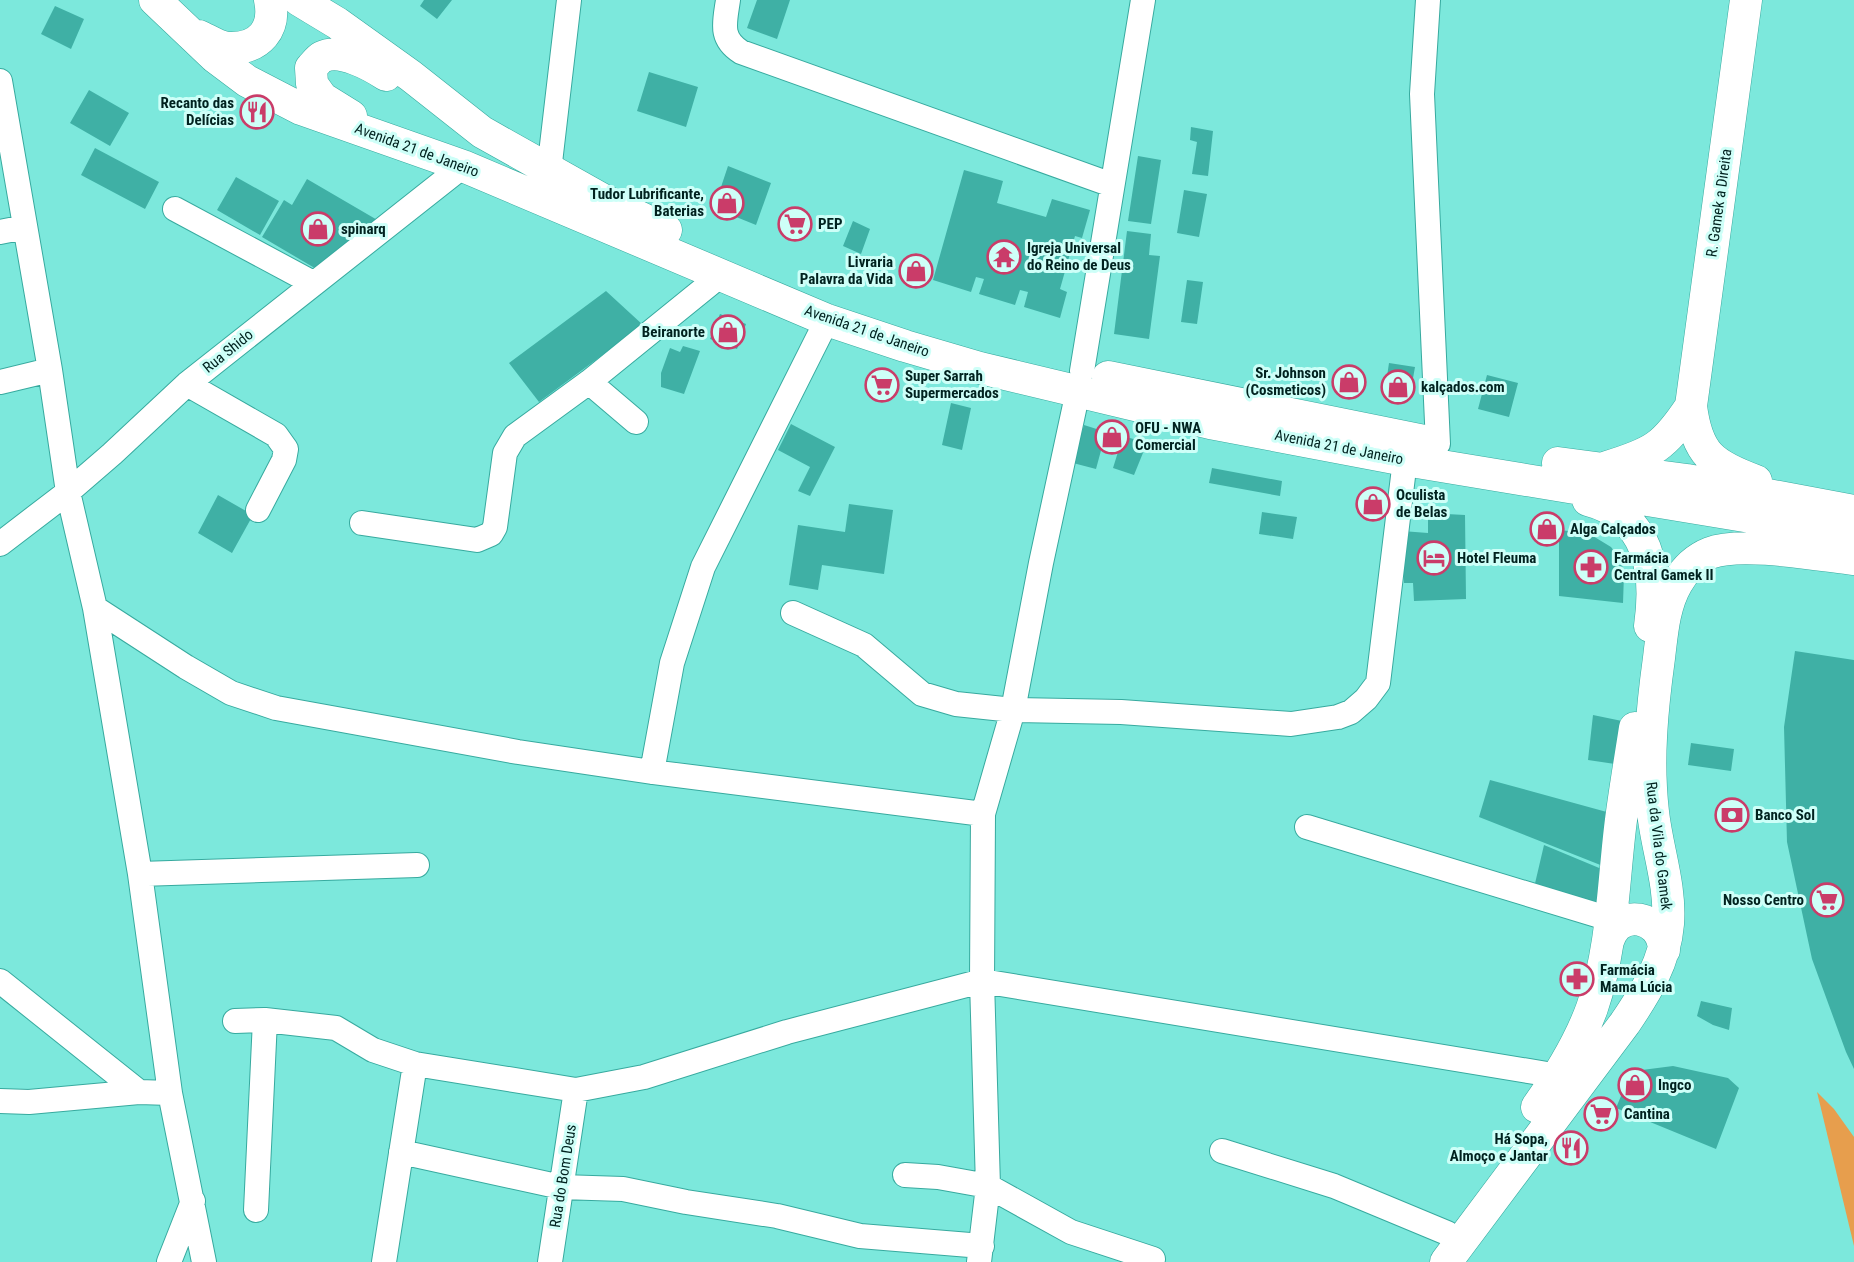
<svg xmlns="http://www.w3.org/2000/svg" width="1854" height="1262" viewBox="0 0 1854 1262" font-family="'Roboto Condensed',sans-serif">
  <rect width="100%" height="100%" fill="#7ce8dc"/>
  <!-- green -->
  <path fill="#e79e4d" d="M1817,1092L1834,1109L1854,1137V1246Z"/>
  <!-- building -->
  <path fill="#3fb0a5" d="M424,0H452L437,19L420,6Z
    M757,0H790L777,39L747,28Z
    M55,6L84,19L71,49L41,34Z
    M649,72L698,87L686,127L637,111Z
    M89,90L129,113L110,146L70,123Z
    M1191,127L1213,131L1208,176L1192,174L1197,142L1190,140Z
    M95,148L159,182L145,209L81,175Z
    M1138,156L1161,160L1151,224L1128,221Z
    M728,166L771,183L756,225L714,208Z
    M964,170L1003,181L997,203L1046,217L1052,199L1090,210L1082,238L1075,236L1060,289L1067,292L1060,318L1024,307L1028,292L1020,290L1015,305L979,294L984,279L976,277L971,292L933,280Z
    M236,177L279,201L260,235L217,210Z
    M307,179L379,221L318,270L262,237L284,200L292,205Z
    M1184,190L1207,194L1199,237L1177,233Z
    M853,221L870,229L861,254L843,246Z
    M1127,231L1151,234L1149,255L1160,256L1149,339L1114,334Z
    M1187,280L1203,282L1197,324L1181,322Z
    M606,291L643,325L539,402L509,363Z
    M720,314L746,324L737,349L710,339Z
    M683,346L700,351L684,394L661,387V373L670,348L680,352Z
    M1389,363L1415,367L1410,395L1385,390Z
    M1487,375L1518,383L1509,417L1478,409Z
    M951,403L971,408L962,450L942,445Z
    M791,424L835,447L810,496L798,491L810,467L778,450Z
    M1084,425L1106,432L1096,469L1073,463Z
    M1123,436L1147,443L1134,475L1113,468Z
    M1212,468L1282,481L1280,496L1209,483Z
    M218,495L253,515L232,553L198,533Z
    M849,504L893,510L884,574L822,565L818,590L789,585L798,525L845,532Z
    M1262,512L1297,517L1293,539L1259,534Z
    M1428,513L1465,515L1466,599L1414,601L1413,583H1404L1402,531L1428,533Z
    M1559,530L1588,533L1611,547L1621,560L1624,574L1623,603L1559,596Z
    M1795,651L1854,660V1069L1846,1052L1812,959L1787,842L1784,727Z
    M1593,715L1622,721L1615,764L1588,760Z
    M1691,743L1734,749L1731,771L1688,765Z
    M1490,780L1614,814L1608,868L1479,817Z
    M1544,845L1604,870L1595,907L1533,892Z
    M1701,1001L1732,1008L1729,1030L1713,1025L1697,1016Z
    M1673,1066L1728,1078L1739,1088L1716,1149L1616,1108L1626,1084L1642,1070Z"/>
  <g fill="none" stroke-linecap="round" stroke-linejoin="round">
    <!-- minor casing -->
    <g stroke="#37aa9f" stroke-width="26">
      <path id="minor" d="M728,0C725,22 719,38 741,52L1112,185
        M1428,0L1422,94L1438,444
        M0,81L50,370L68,492L95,608L140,874L170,1093L204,1262
        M549,171L569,0
        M175,209L313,283
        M0,232L25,227
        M1082,371L1143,0
        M0,382L50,370
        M589,382L636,422
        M187,384L276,435L286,449L284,460L258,510
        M362,523L477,540L491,534L495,527L505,453L515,436L589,382L721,275
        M0,544L68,492L112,454L187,384L463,166
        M95,608L186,667L231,693L276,708L518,752L652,772L983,814
        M793,613L864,645L922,694L956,704L1013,710L1121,712L1291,724L1338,717L1351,712L1366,699L1378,683L1405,460
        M652,772L672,663L703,567L827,320
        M1307,827L1610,919
        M140,874L417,865
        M0,981L139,1092L170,1093
        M235,1021L265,1020L336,1028L373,1050L415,1064L576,1090L644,1077L787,1032L982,981L1559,1076
        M0,1101L29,1102L139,1092
        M1222,1151L1334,1186L1447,1233
        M401,1152L561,1187L623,1189L686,1202L777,1216L860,1236L982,1246
        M905,1175L938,1177L988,1186L1071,1232L1153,1259
        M256,1210L265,1020
        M169,1262L193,1201
        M384,1262L415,1064
        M550,1262L576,1090
        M979,1262L988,1186L982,981L983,814L1013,710L1041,563L1078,391"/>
    </g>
    <!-- major casing -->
    <g stroke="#37aa9f" stroke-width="33">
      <path id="major" d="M155,0L215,57L247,81L301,109L463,166L827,320L905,346L980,368L1210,423L1405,460L1854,534
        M299,0L337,23L411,76L482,132L603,200L666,230
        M1746,0L1691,406C1697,454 1712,465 1756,481
        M199,36C208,40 220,48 229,48C260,49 276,29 270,0
        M351,116L322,98L312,84L311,68C314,65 318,59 322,57C340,48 371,65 386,75
        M1108,377L1429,442
        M1558,463L1687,480L1854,511
        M1607,467C1653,453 1664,447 1691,406
        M1588,500C1649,516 1658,571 1650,626
        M1608,941C1618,907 1663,915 1664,950
        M1537,1107C1559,1076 1579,1044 1592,1008C1612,950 1613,888 1620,828C1624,794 1630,761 1635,728
        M1446,1262L1625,1023C1646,992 1665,962 1668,924C1671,886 1657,849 1653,812C1647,760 1652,709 1659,658C1662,633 1664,605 1677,583C1685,569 1695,559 1710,553C1741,541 1819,555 1854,559"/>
    </g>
    <!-- minor -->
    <use href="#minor" stroke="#fff" stroke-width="24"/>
    <!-- major -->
    <use href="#major" stroke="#fff" stroke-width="32"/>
  </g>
  <!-- icons -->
  <defs>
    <g id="restaurant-ring" transform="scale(1.725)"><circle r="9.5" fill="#cefff8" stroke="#ca3c69" stroke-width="1.5"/><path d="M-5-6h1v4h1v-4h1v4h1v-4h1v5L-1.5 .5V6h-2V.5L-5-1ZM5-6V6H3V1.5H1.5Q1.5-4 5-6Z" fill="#ca3c69"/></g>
    <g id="shop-ring" transform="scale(1.725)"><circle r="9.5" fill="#cefff8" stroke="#ca3c69" stroke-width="1.5"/><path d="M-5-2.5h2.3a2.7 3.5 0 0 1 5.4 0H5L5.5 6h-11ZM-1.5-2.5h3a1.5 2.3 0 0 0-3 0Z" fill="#ca3c69"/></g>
    <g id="supermarket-ring" transform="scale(1.725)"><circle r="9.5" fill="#cefff8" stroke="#ca3c69" stroke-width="1.5"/><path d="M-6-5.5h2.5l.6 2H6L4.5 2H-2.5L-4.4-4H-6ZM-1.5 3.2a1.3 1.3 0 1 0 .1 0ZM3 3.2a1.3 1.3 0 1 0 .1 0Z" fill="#ca3c69"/></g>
    <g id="temple-ring" transform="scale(1.725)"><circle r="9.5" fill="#cefff8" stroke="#ca3c69" stroke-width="1.5"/><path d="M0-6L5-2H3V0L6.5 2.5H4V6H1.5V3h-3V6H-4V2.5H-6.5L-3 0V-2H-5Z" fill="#ca3c69"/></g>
    <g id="hotel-ring" transform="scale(1.725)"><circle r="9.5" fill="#cefff8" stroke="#ca3c69" stroke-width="1.5"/><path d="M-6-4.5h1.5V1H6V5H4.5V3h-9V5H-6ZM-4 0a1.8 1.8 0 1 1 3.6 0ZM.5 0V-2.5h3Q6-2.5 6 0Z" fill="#ca3c69"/></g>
    <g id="pharmacy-ring" transform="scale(1.725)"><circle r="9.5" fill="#cefff8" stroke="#ca3c69" stroke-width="1.5"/><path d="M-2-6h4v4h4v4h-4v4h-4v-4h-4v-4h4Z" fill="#ca3c69"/></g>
    <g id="bank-ring" transform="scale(1.725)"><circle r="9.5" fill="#cefff8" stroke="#ca3c69" stroke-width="1.5"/><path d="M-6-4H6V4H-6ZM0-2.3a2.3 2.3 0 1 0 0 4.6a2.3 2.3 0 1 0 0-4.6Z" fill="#ca3c69"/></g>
  </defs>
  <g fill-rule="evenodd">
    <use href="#restaurant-ring" x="257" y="112"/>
    <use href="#shop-ring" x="727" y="203"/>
    <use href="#supermarket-ring" x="795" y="224"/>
    <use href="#shop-ring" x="318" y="229"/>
    <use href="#temple-ring" x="1004" y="257"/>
    <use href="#shop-ring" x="916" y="271"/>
    <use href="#shop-ring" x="728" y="332"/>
    <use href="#shop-ring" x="1349" y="382"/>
    <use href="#supermarket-ring" x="882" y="385"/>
    <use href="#shop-ring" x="1398" y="387"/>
    <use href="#shop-ring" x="1112" y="437"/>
    <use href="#shop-ring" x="1373" y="504"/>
    <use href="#shop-ring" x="1547" y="529"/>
    <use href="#hotel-ring" x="1434" y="558"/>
    <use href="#pharmacy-ring" x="1591" y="567"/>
    <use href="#bank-ring" x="1732" y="815"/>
    <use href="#supermarket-ring" x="1827" y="900"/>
    <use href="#pharmacy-ring" x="1577" y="979"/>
    <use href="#shop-ring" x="1635" y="1085"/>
    <use href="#supermarket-ring" x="1601" y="1114"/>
    <use href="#restaurant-ring" x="1571" y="1148"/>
  </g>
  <g text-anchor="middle" stroke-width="6" stroke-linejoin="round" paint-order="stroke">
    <!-- poi labels -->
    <g font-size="15" font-weight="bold" fill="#00221f" stroke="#cefff8" text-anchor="start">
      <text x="234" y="108" text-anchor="end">Recanto das<tspan x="234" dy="17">Delícias</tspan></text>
      <text x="704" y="199" text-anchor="end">Tudor Lubrificante,<tspan x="704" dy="17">Baterias</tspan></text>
      <text x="818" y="229">PEP</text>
      <text x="341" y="234">spinarq</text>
      <text x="1027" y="253">Igreja Universal<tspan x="1027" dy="17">do Reino de Deus</tspan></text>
      <text x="893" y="267" text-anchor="end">Livraria<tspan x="893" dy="17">Palavra da Vida</tspan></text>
      <text x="705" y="337" text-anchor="end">Beiranorte</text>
      <text x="1326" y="378" text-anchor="end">Sr. Johnson<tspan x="1326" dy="17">(Cosmeticos)</tspan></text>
      <text x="905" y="381">Super Sarrah<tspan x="905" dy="17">Supermercados</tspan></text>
      <text x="1421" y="392">kalçados.com</text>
      <text x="1135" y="433">OFU - NWA<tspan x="1135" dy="17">Comercial</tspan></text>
      <text x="1396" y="500">Oculista<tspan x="1396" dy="17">de Belas</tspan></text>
      <text x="1570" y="534">Alga Calçados</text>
      <text x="1457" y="563">Hotel Fleuma</text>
      <text x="1614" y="563">Farmácia<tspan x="1614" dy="17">Central Gamek II</tspan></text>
      <text x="1755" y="820">Banco Sol</text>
      <text x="1804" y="905" text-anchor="end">Nosso Centro</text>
      <text x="1600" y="975">Farmácia<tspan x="1600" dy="17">Mama Lúcia</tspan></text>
      <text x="1658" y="1090">Ingco</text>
      <text x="1624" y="1119">Cantina</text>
      <text x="1548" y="1144" text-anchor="end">Há Sopa,<tspan x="1548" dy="17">Almoço e Jantar</tspan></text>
    </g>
    <!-- street labels -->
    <g font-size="15" fill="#00221f" stroke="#cefff8">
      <text transform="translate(417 150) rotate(20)" y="5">Avenida 21 de Janeiro</text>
      <text transform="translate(1719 203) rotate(-82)" y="5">R. Gamek a Direita</text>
      <text transform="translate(867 331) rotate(19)" y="5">Avenida 21 de Janeiro</text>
      <text transform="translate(228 351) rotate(-39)" y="5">Rua Shido</text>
      <text transform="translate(1339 447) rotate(11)" y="5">Avenida 21 de Janeiro</text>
      <text transform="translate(1659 846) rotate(83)" y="5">Rua da Vila do Gamek</text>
      <text transform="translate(563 1176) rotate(-81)" y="5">Rua do Bom Deus</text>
    </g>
  </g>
</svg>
